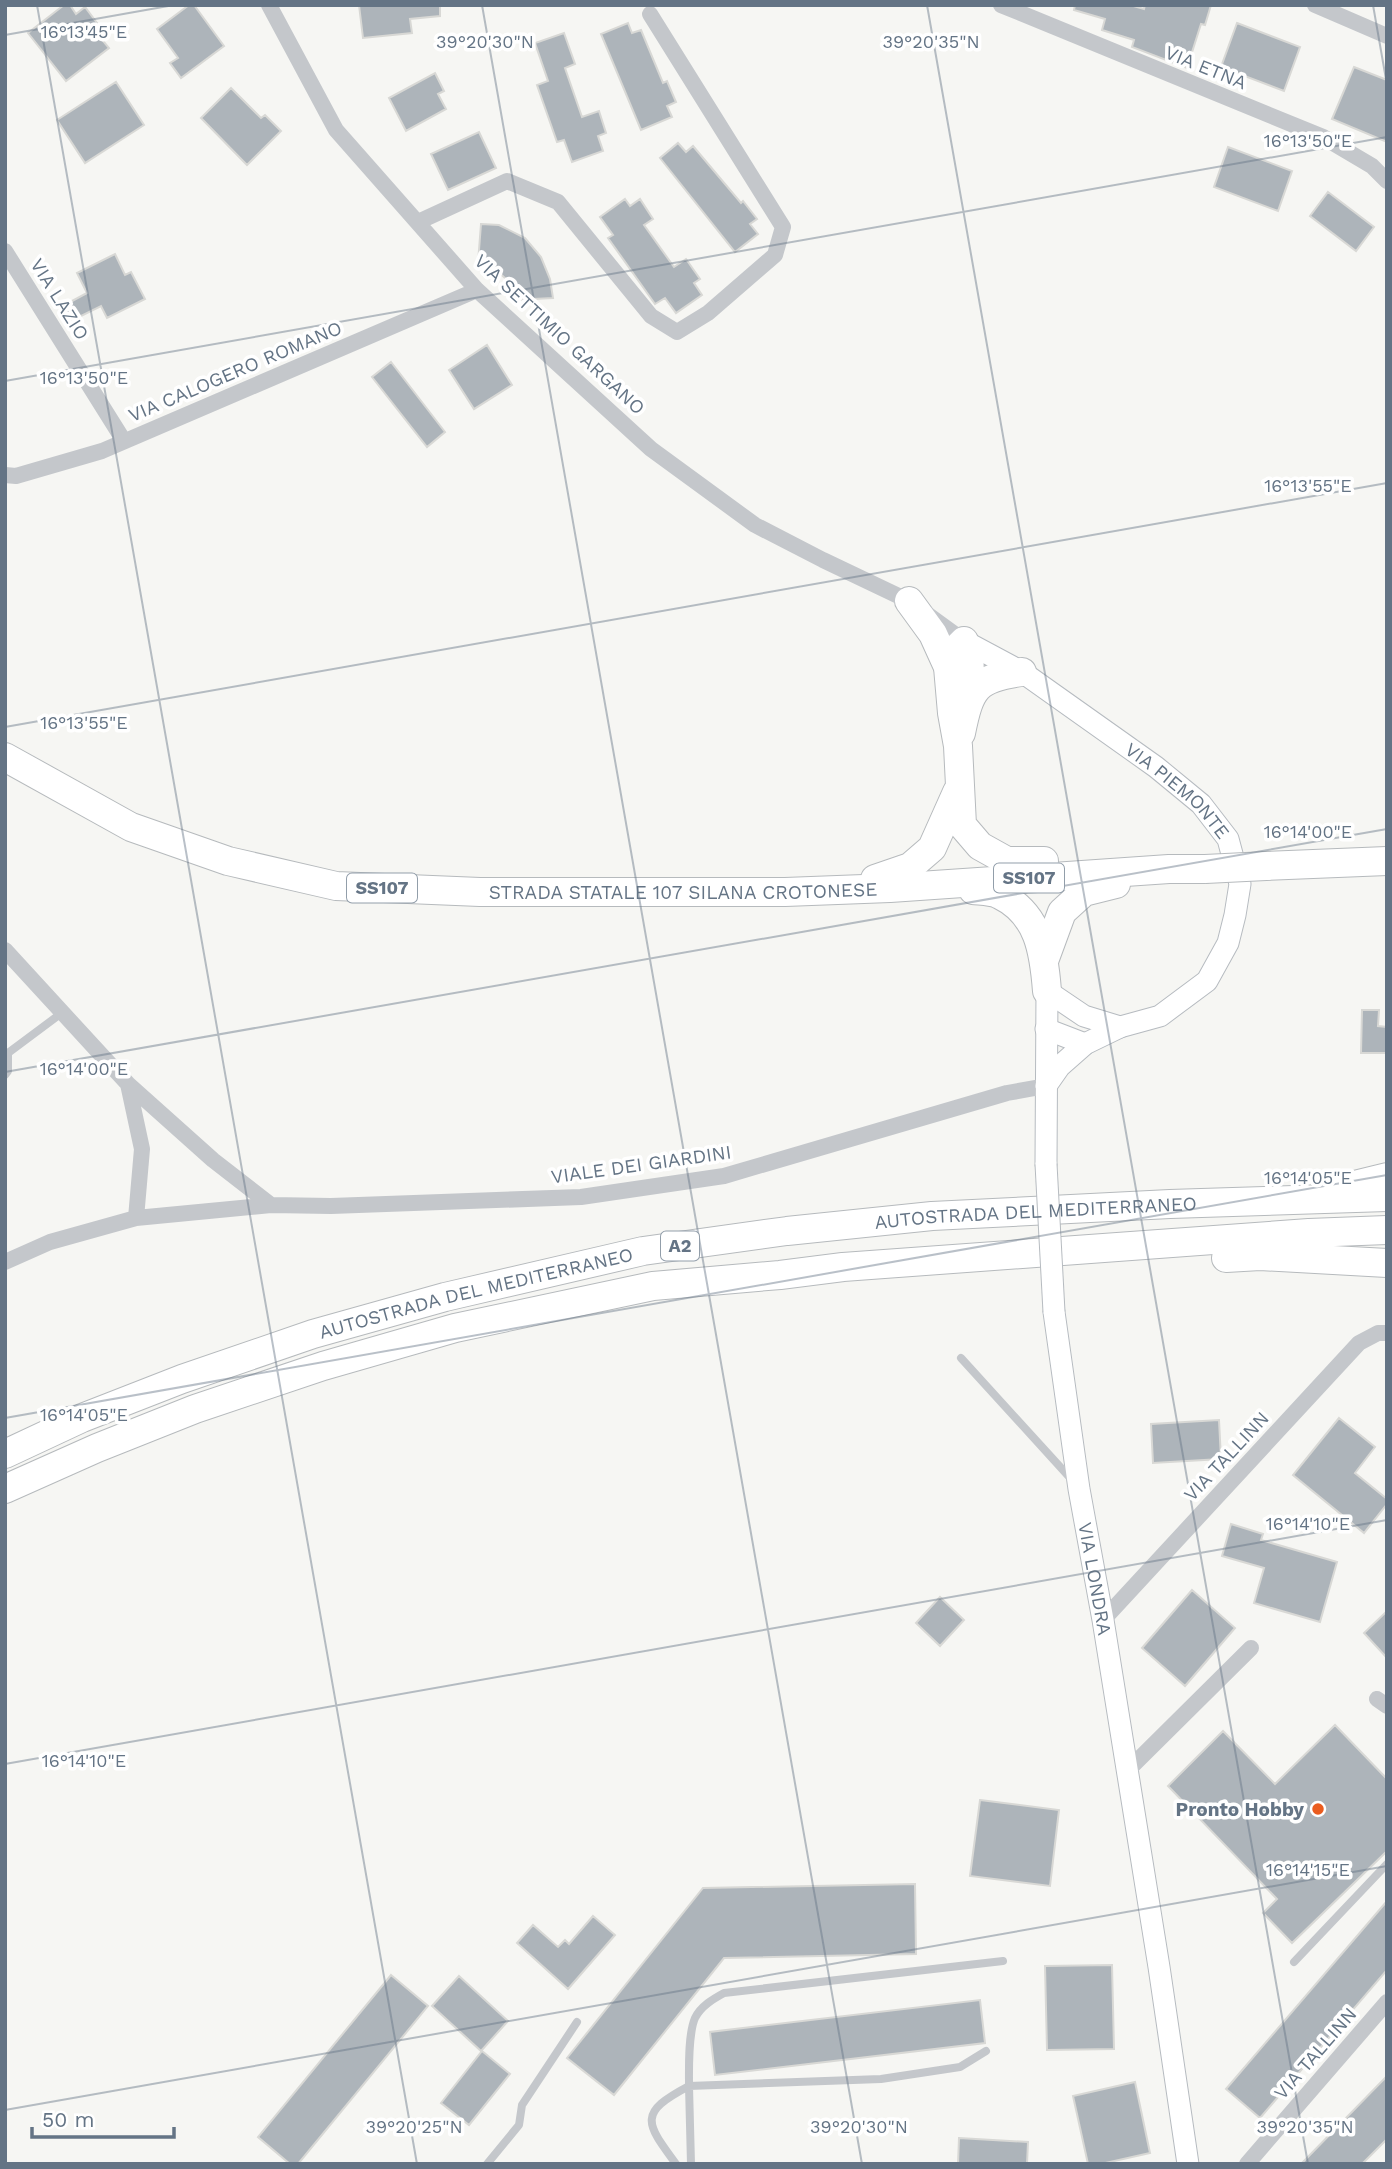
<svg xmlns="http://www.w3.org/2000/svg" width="1392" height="2169" viewBox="0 0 1392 2169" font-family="'Work Sans',sans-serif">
  <rect width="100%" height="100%" fill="#f6f6f3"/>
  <!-- building -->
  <path fill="#adb4ba" stroke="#d8d8d5" stroke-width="2" d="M64,5H70L76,14L85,7L103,31L98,35L109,48L66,81L28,33Z
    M189,5H194L224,46L181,78L170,63L178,58L157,29Z
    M359,5H440V16L410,19L412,33L363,38Z
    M1075,5H1130L1144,9L1145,5H1211L1205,25L1201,24L1187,68L1132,47L1134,40L1102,30L1105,19L1074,10Z
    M628,23L632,33L641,30L663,83L667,81L676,102L667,106L672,117L641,130L601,34Z
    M1237,23L1300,47L1284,91L1221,67Z
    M564,33L575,64L565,68L582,117L599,111L606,133L598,136L603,151L572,162L564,140L557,142L537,85L548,81L535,43Z
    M1354,67L1387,80V142L1332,119Z
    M435,73L444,91L438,94L446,109L406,131L389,98Z
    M116,82L144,125L85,163L57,120Z
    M231,88L261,118L265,115L281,131L247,165L201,118Z
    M479,132L496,168L448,190L431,154Z
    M678,143L686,152L693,146L741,203L743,201L757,219L750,224L758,234L735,252L660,158Z
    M1228,147L1292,171L1278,211L1214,187Z
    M1328,192L1374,227L1356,251L1310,216Z
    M625,199L630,206L640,199L653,219L644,225L674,267L686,259L700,279L694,283L702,295L676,313L665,298L655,304L608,238L613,235L600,217Z
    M481,224L499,225L525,238L541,257L550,279L553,298L513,300L512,292L505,278L495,269L478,263Z
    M115,254L125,275L131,272L145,299L107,318L101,306L67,323L59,308L87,293L77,273Z
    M487,345L512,385L474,409L449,370Z
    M391,362L445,432L427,447L372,377Z
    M1362,1010H1379L1378,1026L1387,1027V1053H1361Z
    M1339,1418L1375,1447L1355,1473L1387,1499V1504L1364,1533L1293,1475Z
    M1219,1420L1221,1459L1153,1463L1151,1424Z
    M1231,1524L1263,1534L1261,1540L1337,1562L1320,1622L1254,1603L1264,1568L1222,1556Z
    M1192,1590L1235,1628L1185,1686L1142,1648Z
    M940,1597L964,1620L940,1646L916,1623Z
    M1387,1611V1658L1364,1633Z
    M1335,1725L1387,1779V1851L1292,1943L1263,1913L1277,1899L1168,1786L1223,1731L1275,1784Z
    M980,1800L1059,1810L1050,1886L970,1876Z
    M915,1884L916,1954L724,1958L614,2095L567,2058L703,1888Z
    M1387,1901V1970L1260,2118L1226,2089Z
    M593,1916L615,1935L568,1989L517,1943L533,1925L558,1947L565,1940L569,1944Z
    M1112,1965L1114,2049L1047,2050L1045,1966Z
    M391,1975L428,2006L298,2164H290L258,2137Z
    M459,1976L508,2021L481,2051L432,2006Z
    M980,2000L985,2043L715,2075L710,2032Z
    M482,2051L510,2074L469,2125L441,2103Z
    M1387,2076V2139L1362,2164H1301Z
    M1135,2082L1150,2153L1101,2164H1088L1073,2096Z
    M959,2138L1028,2142L1027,2164H958Z"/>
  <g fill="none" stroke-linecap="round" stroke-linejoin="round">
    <!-- secondary casing -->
    <g stroke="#b6bbc0" stroke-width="23">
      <g id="secondary">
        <path id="s1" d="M964,641L1022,672L1156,767L1201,804L1228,839L1240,884L1235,915L1228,943L1207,981L1160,1016L1120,1027L1085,1044L1060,1066L1046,1086"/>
        <path d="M1047,991L1084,1016L1120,1027"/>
        <path d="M1046,1029L1085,1044"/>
        <path d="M1046,1164L1047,991"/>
        <path id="s2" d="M1054,1312L1079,1489L1103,1620L1159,1967L1188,2164"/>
      </g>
    </g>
    <!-- highway casing -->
    <g stroke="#b6babd" stroke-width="30">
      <g id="highway">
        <path d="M909,601L933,634L948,667L952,713L958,746L962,825L980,846L1007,861H1044"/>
        <path d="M948,667L954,651L964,641C973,663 970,681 966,703"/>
        <path d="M961,733C970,688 976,678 1022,672"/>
        <path id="s3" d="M5,757L131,827L228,861L336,886L480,892H785L890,888L1169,869H1205"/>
        <path d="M1266,866L1387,861"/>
        <path d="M875,879L910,867L932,848L957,792"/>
        <path d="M973,890C981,891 993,891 1000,895C1039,914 1044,952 1047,991"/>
        <path d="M1044,961L1062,912L1084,892L1116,884"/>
        <path d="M1342,1188L1387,1177"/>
        <path d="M1226,1258L1260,1256L1387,1263"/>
        <path id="s4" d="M5,1454L82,1418L182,1379L313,1334L445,1297L643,1251L787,1231L932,1216L1170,1204L1387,1197"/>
        <path d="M5,1489L97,1448L195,1409L323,1366L455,1328L653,1286L780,1275L843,1267L1309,1233L1387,1230"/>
      </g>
    </g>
    <!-- lane -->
    <path stroke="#c4c7cb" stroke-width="8" d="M5,1075L8,1071V1053L63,1012
      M961,1358L1073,1481
      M1294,1962L1387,1864
      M487,2164L519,2125L522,2105L577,2022
      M676,2164C645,2122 638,2113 689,2086C689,2068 688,2034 695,2018C701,2006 713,1999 724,1993L1003,1961
      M691,2164L689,2086L881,2079L960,2067L986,2051"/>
    <!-- street -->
    <path stroke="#c4c7cb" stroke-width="16" d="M269,5L336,130L477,290L651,449L755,525L823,560L909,601L964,641
      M1001,5L1323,137L1372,166L1387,181
      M1315,5L1387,36
      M418,222L507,181L558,202L651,316L677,332L708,313L775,255L783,227L650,14
      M5,251L124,441
      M5,475L16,476L102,451L477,290
      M5,950L128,1084L213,1160L271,1205
      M128,1084L142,1149L136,1218
      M5,1262L50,1242L136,1218L271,1205L331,1206L581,1197L724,1176L1007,1093L1046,1086
      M1103,1620L1359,1343L1378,1333H1387
      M1377,1699L1387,1706
      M1127,1771L1251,1648
      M1247,2164L1387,2002"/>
    <!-- secondary -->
    <use href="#secondary" stroke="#fff" stroke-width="21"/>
    <!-- highway -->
    <use href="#highway" stroke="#fff" stroke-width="28"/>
    <!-- secondary-bridge casing -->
    <g stroke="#b6bbc0" stroke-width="23" stroke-linecap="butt">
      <path id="secondary-bridge" d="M1046,1164L1054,1312"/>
    </g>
    <!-- highway-bridge casing -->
    <g stroke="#b6babd" stroke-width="30" stroke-linecap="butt">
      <path id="highway-bridge" d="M1205,869L1266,866"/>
    </g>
    <!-- secondary-bridge -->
    <use href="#secondary-bridge" stroke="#fff" stroke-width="21"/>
    <!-- highway-bridge -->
    <use href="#highway-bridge" stroke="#fff" stroke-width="28"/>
  </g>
  <!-- ticks -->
  <path fill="none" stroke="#647485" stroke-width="2" stroke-opacity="0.45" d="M37,5L417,2164M482,5L862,2164M927,5L1308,2164M1373,5L1387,85M5,35L174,5M5,381L1387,137M5,727L1387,483M5,1072L1387,829M5,1418L1387,1175M5,1764L1387,1520M5,2110L1387,1866"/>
  <!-- markers -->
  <circle fill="#ea5c1f" stroke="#fff" stroke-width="2.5" cx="1318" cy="1809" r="7"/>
  <g text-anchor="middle" stroke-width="7" stroke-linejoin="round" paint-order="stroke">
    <!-- shield labels -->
    <g fill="#fff" stroke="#929eaa" stroke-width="2">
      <rect x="994" y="863.5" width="70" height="29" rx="5"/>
      <rect x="347" y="873.5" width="70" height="29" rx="5"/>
      <rect x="661" y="1231.5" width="38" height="29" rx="5"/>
    </g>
    <g font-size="18" font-weight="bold" fill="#647485">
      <text x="1029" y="884">SS107</text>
      <text x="382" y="894">SS107</text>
      <text x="680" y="1252">A2</text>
    </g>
    <!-- street labels -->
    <g font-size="19" fill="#647485" stroke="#fff">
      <text transform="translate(1206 67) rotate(22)" y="7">VIA ETNA</text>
      <text transform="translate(60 299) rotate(58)" y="7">VIA LAZIO</text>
      <text transform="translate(560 334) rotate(43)" y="7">VIA SETTIMIO GARGANO</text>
      <text transform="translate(235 371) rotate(-23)" y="7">VIA CALOGERO ROMANO</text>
      <text dy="7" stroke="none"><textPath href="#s1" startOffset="262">VIA PIEMONTE</textPath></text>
      <text dy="7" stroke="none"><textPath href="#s3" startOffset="705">STRADA STATALE 107 SILANA CROTONESE</textPath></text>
      <text transform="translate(641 1164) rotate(-8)" y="7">VIALE DEI GIARDINI</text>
      <text dy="7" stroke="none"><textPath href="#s4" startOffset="1066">AUTOSTRADA DEL MEDITERRANEO</textPath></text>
      <text dy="7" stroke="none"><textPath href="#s4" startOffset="499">AUTOSTRADA DEL MEDITERRANEO</textPath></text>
      <text transform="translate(1226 1456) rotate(-47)" y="7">VIA TALLINN</text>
      <text dy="7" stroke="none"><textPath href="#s2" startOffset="270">VIA LONDRA</textPath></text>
      <text transform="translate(1315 2053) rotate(-49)" y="7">VIA TALLINN</text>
    </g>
    <!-- poi labels -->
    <g font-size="19" font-weight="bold" fill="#647485" stroke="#fff" text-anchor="end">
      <text x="1304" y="1816">Pronto Hobby</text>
    </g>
  </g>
  <g font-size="18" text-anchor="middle" fill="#647485" stroke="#fff" stroke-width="7" stroke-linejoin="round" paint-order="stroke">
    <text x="84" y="38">16°13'45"E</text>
    <text x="485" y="48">39°20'30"N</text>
    <text x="931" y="48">39°20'35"N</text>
    <text x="1308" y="147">16°13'50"E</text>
    <text x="84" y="384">16°13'50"E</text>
    <text x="1308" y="492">16°13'55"E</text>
    <text x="84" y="729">16°13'55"E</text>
    <text x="1308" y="838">16°14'00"E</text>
    <text x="84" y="1075">16°14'00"E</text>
    <text x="1308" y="1184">16°14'05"E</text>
    <text x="84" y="1421">16°14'05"E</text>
    <text x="1308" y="1530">16°14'10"E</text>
    <text x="84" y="1767">16°14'10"E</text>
    <text x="1308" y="1876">16°14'15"E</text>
    <text x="414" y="2133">39°20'25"N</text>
    <text x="859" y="2133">39°20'30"N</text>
    <text x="1305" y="2133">39°20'35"N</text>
  </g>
  <!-- border -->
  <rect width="1392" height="2169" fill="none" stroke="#647485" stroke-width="14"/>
  <!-- scale -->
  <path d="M32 2127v10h142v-10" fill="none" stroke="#647485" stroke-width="3.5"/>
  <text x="42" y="2127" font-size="21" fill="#647485" stroke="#ffffff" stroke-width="5" paint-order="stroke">50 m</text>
</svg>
